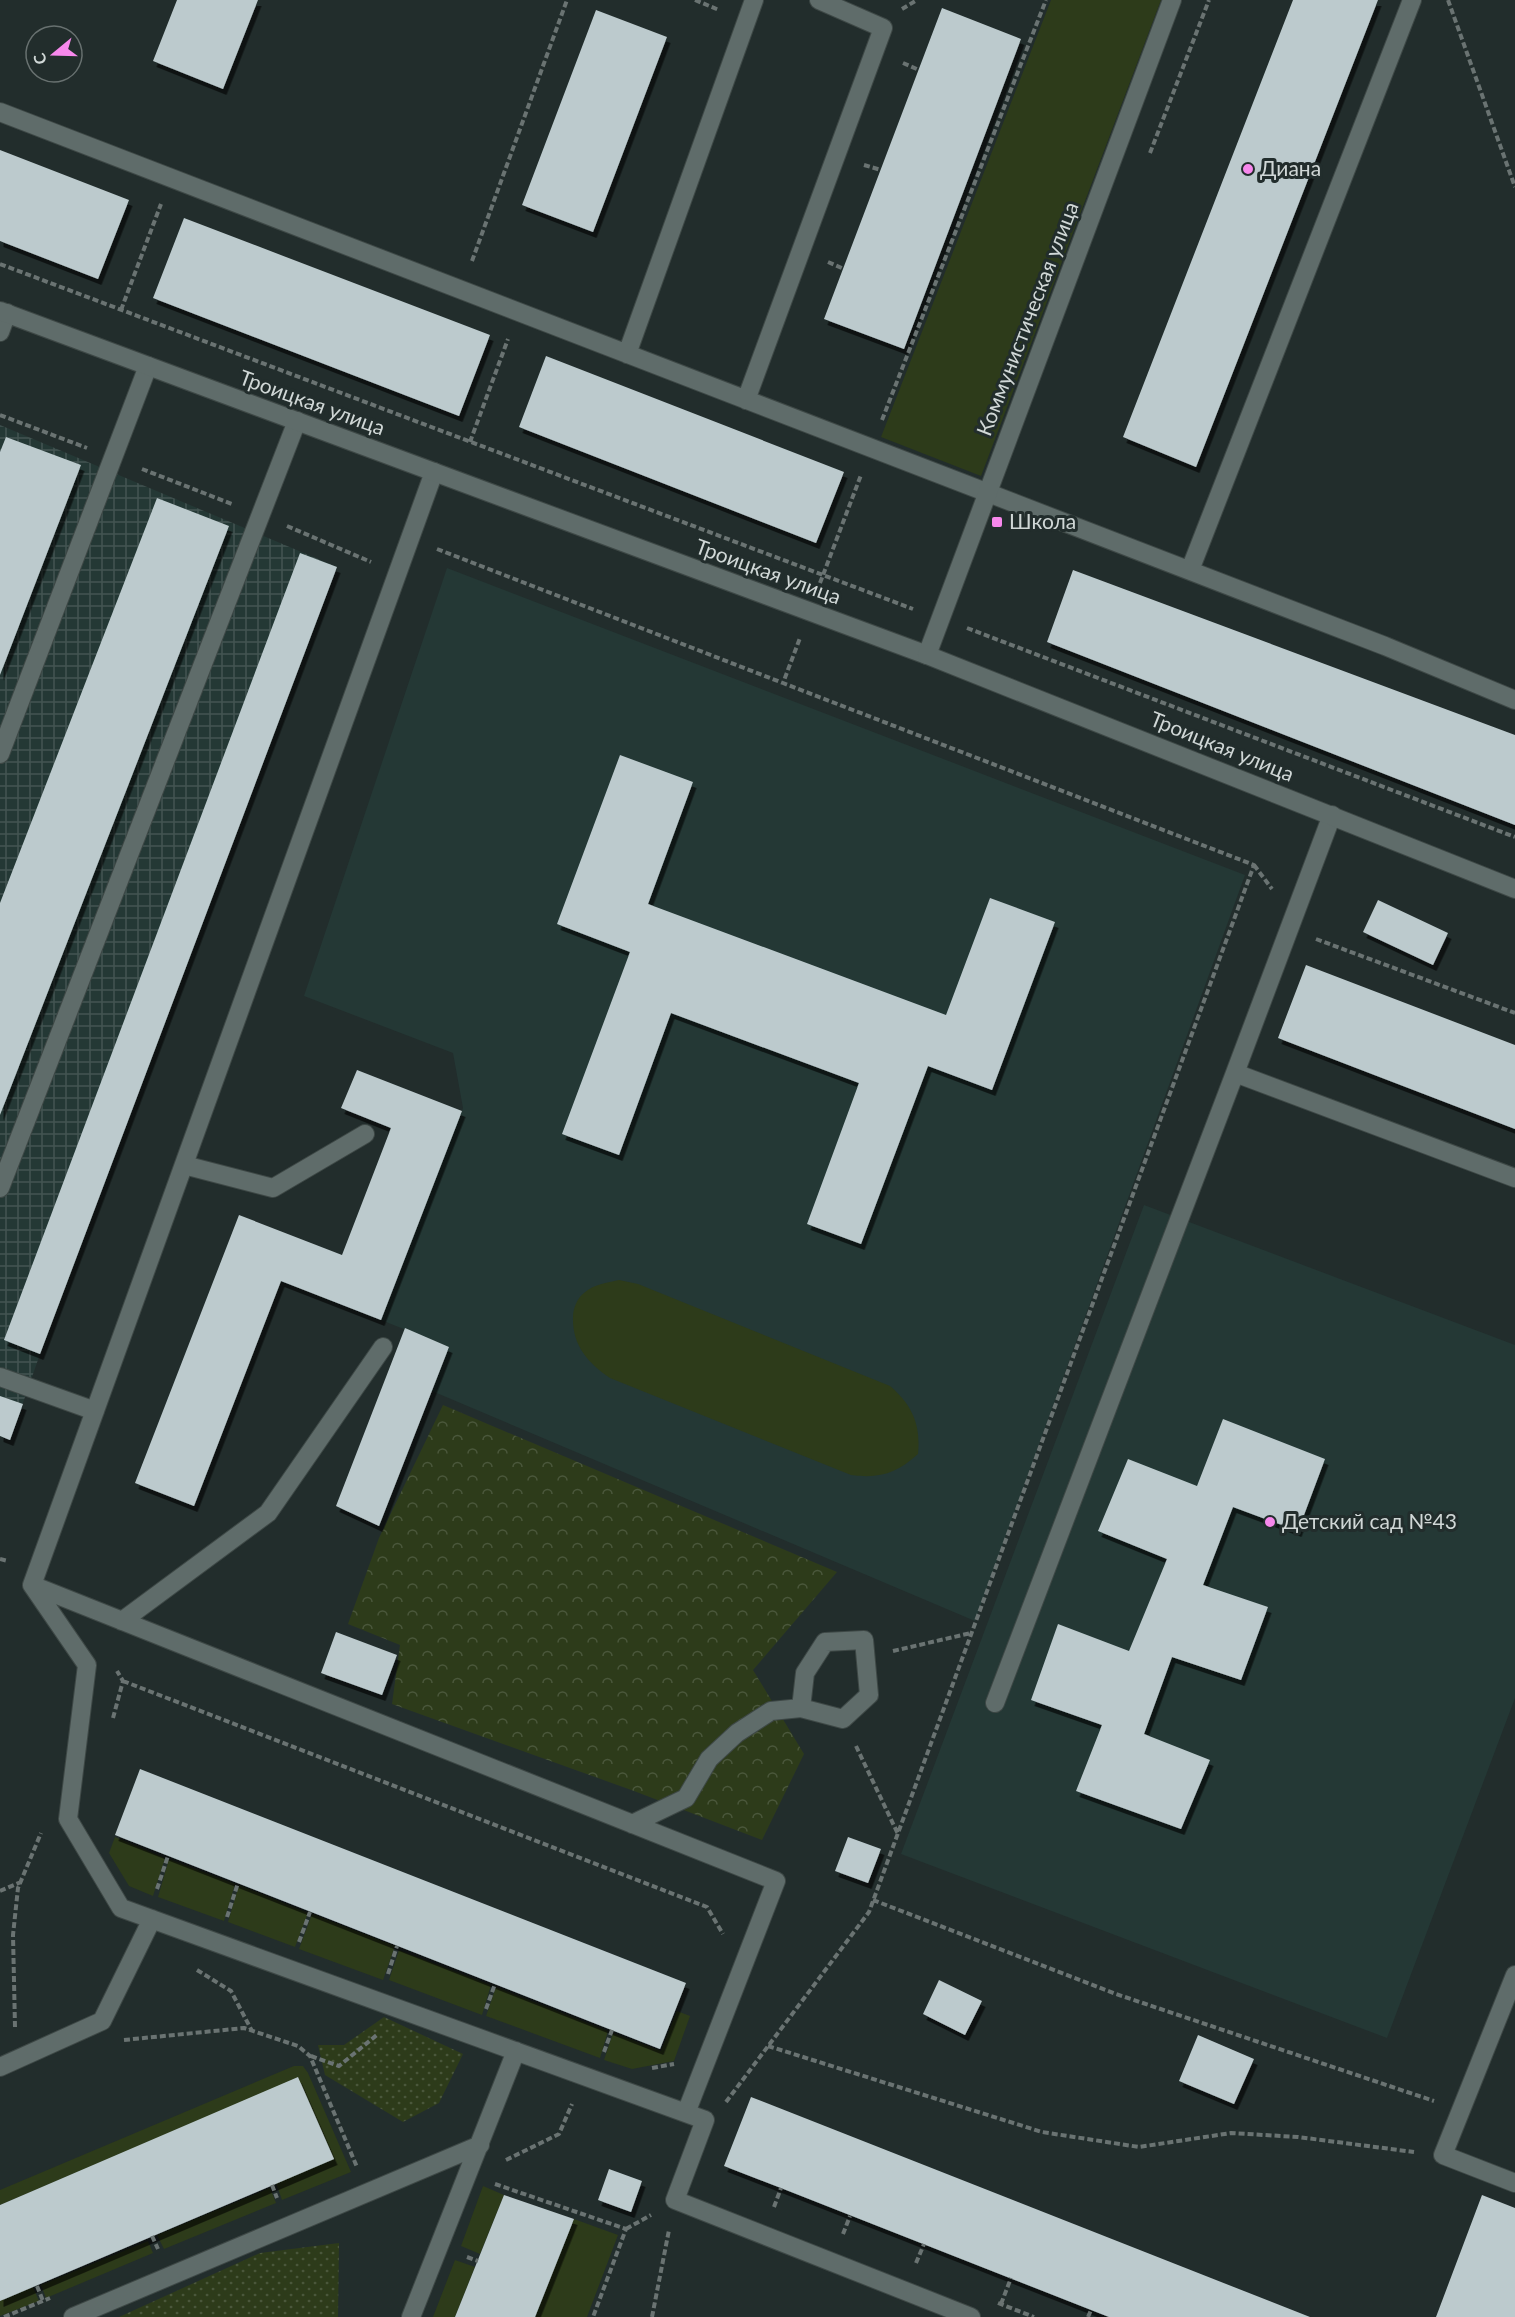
<svg xmlns="http://www.w3.org/2000/svg" width="1515" height="2317" viewBox="0 0 1515 2317" font-family="Lato,sans-serif">
  <defs>
    <pattern id="industrial-grid" width="8" height="8" patternUnits="userSpaceOnUse" patternTransform="scale(1.5)"><rect width="8" height="8" fill="#243835"/><path d="M0 4h8M4 0v8" fill="none" stroke="#435452"/></pattern>
    <pattern id="forest-crowns" width="20" height="18" patternUnits="userSpaceOnUse" patternTransform="scale(1.5)"><rect width="20" height="18" fill="#2d3b1a"/><path d="M2 6a3 3 0 1 1 6 0M12 15a3 3 0 1 1 6 0" fill="none" stroke="#4a573b"/></pattern>
    <pattern id="park-dots" width="8" height="8" patternUnits="userSpaceOnUse" patternTransform="scale(1.5)"><rect width="8" height="8" fill="#2d3b1a"/><path d="M2 2h.1M6 6h.1" fill="none" stroke="#4a573b" stroke-width="1.8" stroke-linecap="round"/></pattern>
    <filter id="shadow"><feDropShadow dx="3.5" dy="6" stdDeviation="0" flood-color="#0009"/></filter>
  </defs>
  <rect width="100%" height="100%" fill="#222d2c"/>
  <!-- built -->
  <path fill="#243835" d="M447,568L1245,875L975,1621L432,1391L449,1347L381,1320L463,1108L453,1053L304,996Z
    M1144,1205L1515,1345V1698L1387,2038L901,1854Z"/>
  <!-- industrial -->
  <path fill="url(#industrial-grid)" d="M0,425L337,567L40,1354L10,1440L0,1436Z"/>
  <!-- grass -->
  <path fill="#2d3b1a" d="M1051,0H1161L981,476L881,437Z
    M619,1280L638,1284L890,1386C912,1405 921,1424 918,1454C897,1473 880,1479 851,1475L610,1378C588,1363 572,1345 573,1317C573,1309 577,1298 584,1293C594,1284 607,1283 619,1280Z
    M115,1837L165,1858L153,1896L129,1886L109,1853Z
    M169,1859L235,1884L224,1921L158,1897Z
    M239,1885L308,1913L295,1947L228,1922Z
    M312,1914L395,1946L383,1980L299,1949Z
    M399,1950L491,1985L482,2015L389,1980Z
    M496,1987L608,2031L600,2058L486,2016Z
    M677,2011L690,2016L674,2061L632,2069L604,2060L613,2033L661,2051Z
    M294,2066H303L308,2073L351,2172L282,2200L276,2183L333,2159L298,2078L0,2205V2190Z
    M483,2186L504,2195L480,2254L461,2246Z
    M270,2188L276,2203L164,2249L157,2235Z
    M574,2219L618,2235L587,2317H535Z
    M148,2241L153,2253L46,2298L41,2285Z
    M455,2260L475,2267L455,2317H433Z
    M33,2287L39,2301L0,2316V2301Z"/>
  <!-- forest -->
  <path fill="url(#forest-crowns)" d="M443,1405L837,1572L753,1670L804,1754L762,1840L634,1791L392,1704L400,1645L348,1624L379,1538Z"/>
  <!-- park -->
  <path fill="url(#park-dots)" d="M384,2017L463,2054L439,2103L403,2122L325,2075L318,2045H344Z
    M339,2243L338,2317H119L260,2253Z"/>
  <!-- building -->
  <path fill="#bccacd" filter="url(#shadow)" d="M177,0H258L223,89L153,61Z
    M1293,0H1378L1196,467L1123,437Z
    M942,8L1021,39L904,349L824,319Z
    M596,10L667,37L593,232L522,205Z
    M0,150L129,200L98,279L0,241Z
    M184,218L490,335L459,416L153,298Z
    M546,356L844,472L816,543L519,427Z
    M6,437L81,465L0,675V452Z
    M157,498L229,526L0,1115V903Z
    M300,553L337,567L40,1354L4,1340Z
    M1073,570L1515,735V825L1047,642Z
    M620,755L693,782L648,904L946,1015L990,898L1055,922L992,1090L928,1066L861,1244L807,1224L859,1083L671,1013L619,1155L562,1134L630,952L557,924Z
    M1378,900L1448,933L1433,965L1363,932Z
    M1306,965L1515,1045V1129L1278,1038Z
    M357,1070L462,1111L381,1320L281,1281L194,1506L135,1483L239,1215L342,1255L391,1128L341,1108Z
    M405,1328L449,1347L379,1526L336,1506Z
    M0,1396L23,1404L10,1440L0,1436Z
    M1223,1419L1325,1459L1298,1531L1233,1507L1203,1585L1268,1607L1241,1680L1172,1657L1144,1734L1210,1760L1181,1829L1076,1791L1102,1725L1031,1700L1058,1624L1129,1651L1167,1559L1098,1531L1128,1459L1197,1486Z
    M336,1632L397,1655L382,1695L321,1673Z
    M140,1769L686,1983L660,2049L115,1835Z
    M848,1837L881,1849L868,1883L835,1871Z
    M939,1980L982,2001L965,2035L923,2014Z
    M1198,2035L1254,2059L1234,2104L1179,2081Z
    M298,2077L334,2159L0,2301V2205Z
    M751,2097L1310,2317H1109L781,2188L724,2166Z
    M609,2169L642,2181L631,2212L598,2200Z
    M504,2195L574,2219L535,2317H455Z
    M1482,2195L1515,2208V2317H1436Z"/>
  <g fill="none" stroke-linecap="round" stroke-linejoin="round">
    <!-- lane casing -->
    <g stroke="#3e4846" stroke-width="20">
      <path id="lane" d="M0,112L1385,646L1515,700
        M0,332L7,313
        M627,354L754,0
        M746,400L883,28L819,0
        M434,472L32,1585L87,1665L68,1819L121,1908L705,2120L675,2200L971,2317
        M1190,570L1412,0
        M0,754L148,366
        M1332,815L1235,1073L1515,1178
        M184,1165L273,1188L365,1134
        M0,1188L297,421
        M0,1377L95,1411
        M32,1585L776,1881L686,2113
        M122,1621L268,1513L383,1347
        M995,1703L1235,1073
        M632,1824L686,1798L709,1759L737,1733L771,1711L801,1708L805,1673L825,1642L864,1640L869,1695L843,1719L801,1708
        M1515,1975L1443,2155L1515,2183
        M0,2067L102,2021L152,1919
        M73,2317L480,2145
        M411,2317L516,2051"/>
    </g>
    <!-- street casing -->
    <g stroke="#3e4846" stroke-width="20">
      <path id="street" d="M0,311L927,655"/>
    </g>
    <!-- secondary casing -->
    <g stroke="#3e4846" stroke-width="20">
      <path id="secondary" d="M1172,0L927,655L1515,889"/>
    </g>
    <!-- path -->
    <path stroke="#6a7372" stroke-width="4" stroke-dasharray="6 3" stroke-linecap="butt" d="M695,0L719,10
      M1448,0L1515,187
      M902,9L917,0
      M903,63L919,70
      M1150,153L1209,0
      M864,165L881,170
      M472,261L567,0
      M828,262L844,269
      M0,264L913,609
      M121,310L161,204
      M0,415L87,448
      M882,420L1046,0
      M470,442L508,339
      M142,469L232,504
      M287,526L371,562
      M437,549L783,683
      M820,583L861,475
      M967,628L1515,837
      M1254,865L1272,889
      M1316,939L1515,1013
      M0,1559L8,1561
      M893,1651L971,1633
      M123,1681L707,1907L723,1934
      M113,1718L123,1681L117,1671
      M856,1746L898,1834
      M157,1889L168,1856
      M0,1891L21,1882
      M873,1900L1116,1994L1434,2101
      M227,1917L238,1883
      M299,1942L310,1912
      M197,1970L231,1991L252,2031
      M388,1974L397,1946
      M486,2009L495,1984
      M15,2027L13,1935L18,1888L41,1833
      M124,2040L244,2028L298,2046L310,2056L357,2167
      M768,2046L1042,2132L1139,2147L1231,2133L1298,2137L1414,2152
      M604,2052L612,2030
      M311,2056L339,2066L378,2034
      M652,2068L674,2064
      M726,2102L869,1912L1254,865L783,683L800,638
      M506,2160L559,2134L572,2104
      M495,2184L626,2229L593,2317
      M272,2185L277,2198
      M774,2207L781,2188
      M626,2229L651,2215
      M843,2234L850,2216
      M152,2236L158,2249
      M467,2257L478,2261
      M916,2263L924,2244
      M37,2286L43,2301
      M998,2303L1034,2317
      M1001,2304L1011,2278
      M4,2317L50,2298
      M652,2317L669,2230
      M1088,2317L1091,2310"/>
    <!-- lane -->
    <use href="#lane" stroke="#5f6c6a" stroke-width="18"/>
    <!-- street -->
    <use href="#street" stroke="#5f6c6a" stroke-width="18"/>
    <!-- secondary -->
    <use href="#secondary" stroke="#5f6c6a" stroke-width="18"/>
  </g>
  <!-- markers -->
  <g fill="#f788ec" stroke="#222d2c" stroke-width="2">
    <circle cx="1248" cy="169" r="6"/>
    <rect x="991" y="516" width="12" height="12" rx="3"/>
    <circle cx="1270" cy="1522" r="6"/>
  </g>
  <g text-anchor="middle" stroke-width="6" stroke-linejoin="round" paint-order="stroke">
    <!-- poi labels -->
    <g font-size="21" fill="#d0d7d6" stroke="#222d2c" text-anchor="start">
      <text x="1260" y="176">Диана</text>
      <text x="1009" y="529">Школа</text>
      <text x="1282" y="1529">Детский сад №43</text>
    </g>
    <!-- street labels -->
    <g font-size="21" fill="#d0d7d6" stroke="#222d2c">
      <text transform="translate(1028 319) rotate(-69)" y="7">Коммунистическая улица</text>
      <text transform="translate(312 403) rotate(20)" y="7">Троицкая улица</text>
      <text transform="translate(768 572) rotate(20)" y="7">Троицкая улица</text>
      <text transform="translate(1222 747) rotate(22)" y="7">Троицкая улица</text>
    </g>
  </g>
  <!-- north arrow -->
  <g transform="translate(54 54) rotate(251)"><circle r="28" fill="#222d2c" stroke="#687170" stroke-width="1.5"/>
  <path d="M0-4.5L10 22L0 15L-10 22Z" fill="#f788ec"/>
  <text y="-9" font-size="16" font-weight="bold" text-anchor="middle" fill="#d0d7d6">С</text>
  </g>
</svg>
